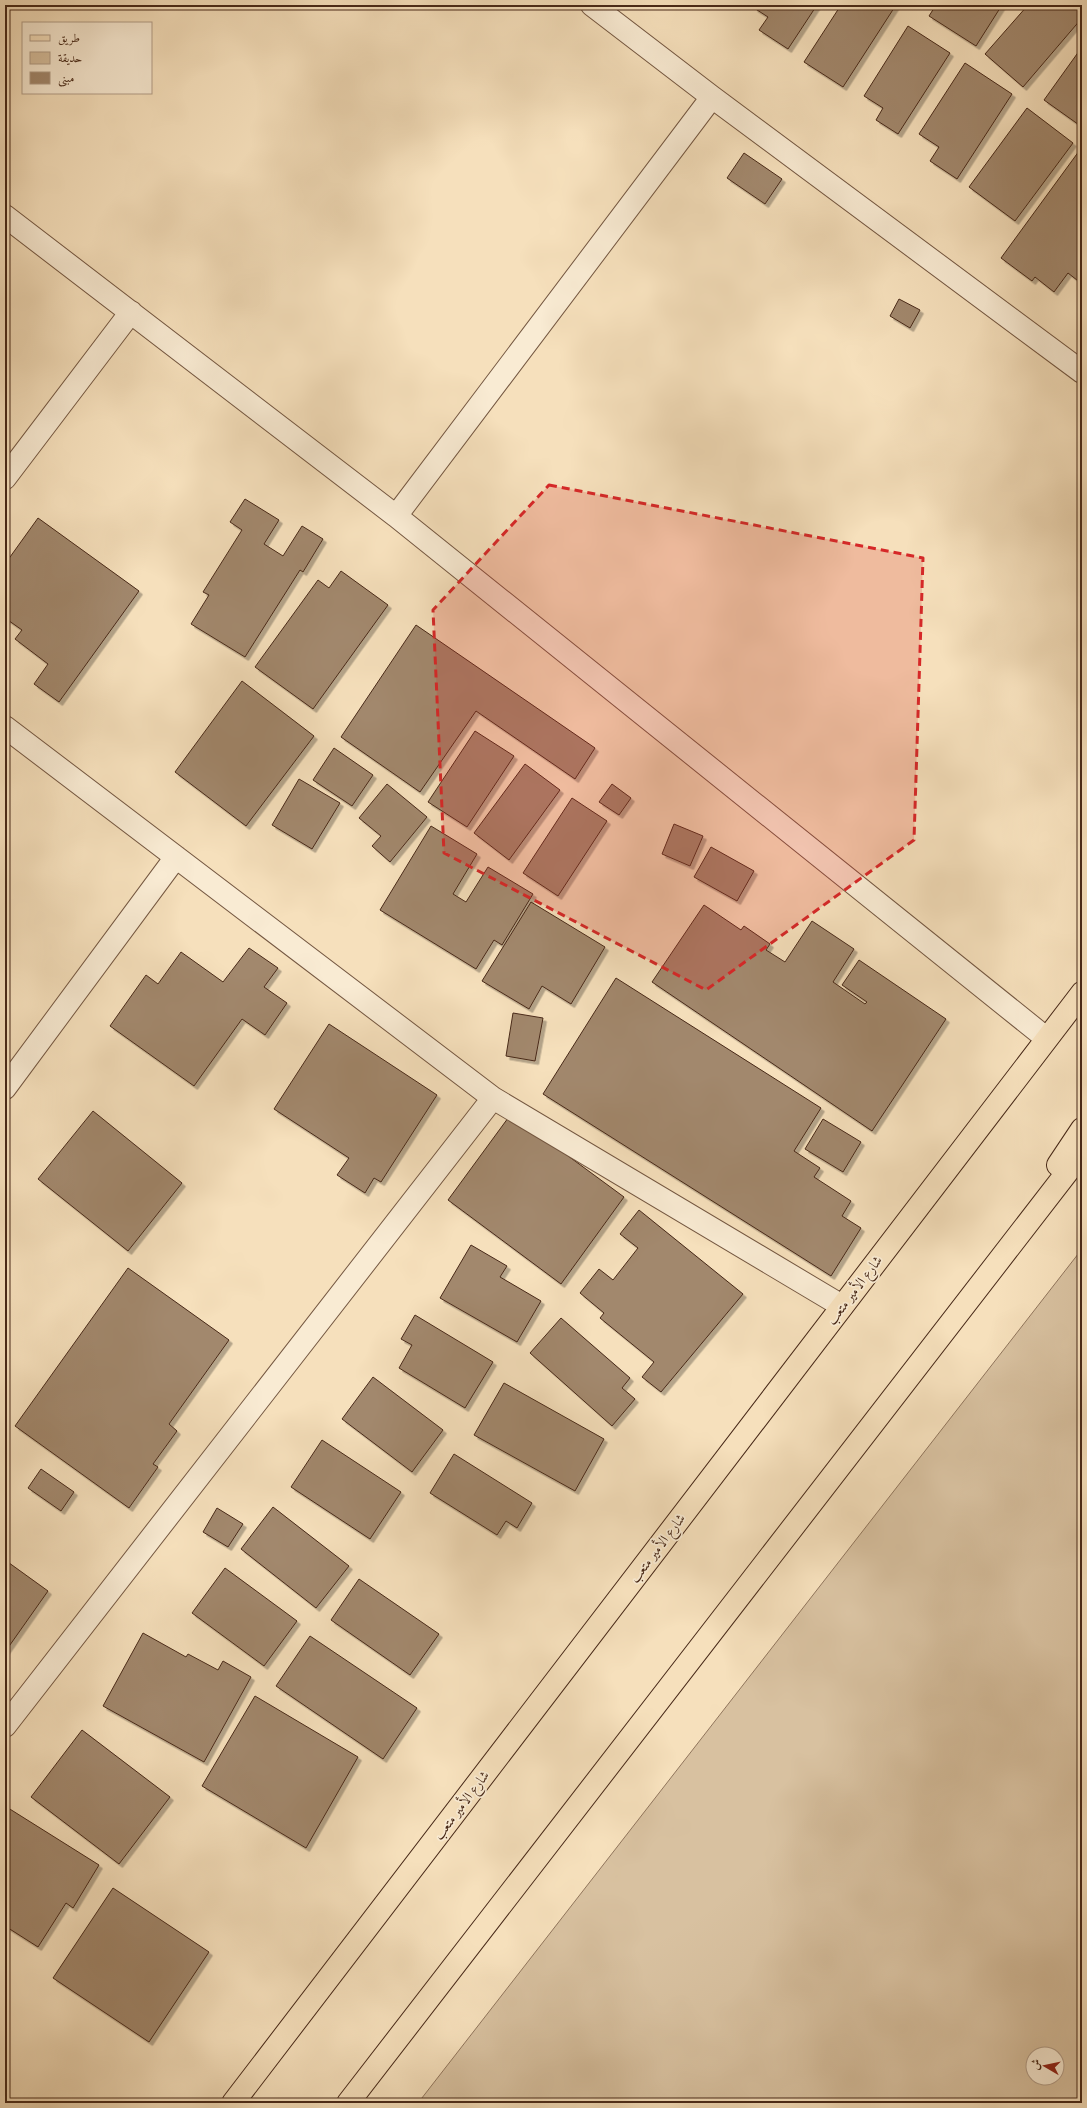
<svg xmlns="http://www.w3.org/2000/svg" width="1087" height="2108" viewBox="0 0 1087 2108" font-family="'Gentium Book Plus',Amiri,serif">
  <defs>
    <filter id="shadow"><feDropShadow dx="3.5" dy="3.5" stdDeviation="0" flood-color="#0004"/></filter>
  </defs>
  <rect width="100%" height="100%" fill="#f6e0bc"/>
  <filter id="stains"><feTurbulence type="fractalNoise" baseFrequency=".005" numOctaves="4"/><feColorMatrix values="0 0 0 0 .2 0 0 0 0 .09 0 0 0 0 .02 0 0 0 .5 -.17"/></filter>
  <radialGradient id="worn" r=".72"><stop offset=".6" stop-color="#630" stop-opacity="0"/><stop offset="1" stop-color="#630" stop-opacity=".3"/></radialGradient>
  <!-- green -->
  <path fill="#d8c1a0" stroke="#90755c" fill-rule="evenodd" d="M1082,1249V2103H418ZM1033,2054H1057V2078H1033Z"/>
  <!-- building -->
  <path fill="#a2886d" stroke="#482918" filter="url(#shadow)" d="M756,5H817L788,49L759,30L768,17L754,8Z
    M841,5H896L843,87L804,62Z
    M936,5H1002L976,46L929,16Z
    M1028,5H1082V18L1023,87L985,54Z
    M908,26L950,53L898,134L876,120L883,108L864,96Z
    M1082,47V127L1044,100Z
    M965,63L1012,94L957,179L930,161L939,147L919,134Z
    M1027,108L1073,143L1015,221L969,187Z
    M1082,147V284L1068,273L1054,292L1035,277L1032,281L1001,258Z
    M744,153L782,179L765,204L727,178Z
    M899,299L920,310L910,328L890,316Z
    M245,499L279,520L264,544L283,556L302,526L323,539L303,572L300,570L245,657L191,624L209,595L203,592L242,530L230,522Z
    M38,518L139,591L59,702L34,684L48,664L15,639L22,630L5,618V564Z
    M341,571L388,605L313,709L255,667L318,580L329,588Z
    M416,625L595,748L575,779L476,711L420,792L341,737Z
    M242,681L314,736L246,826L175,772Z
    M475,731L514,756L467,827L428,802Z
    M334,748L373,775L352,806L313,780Z
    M525,764L560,790L509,860L474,833Z
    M299,779L340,803L312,849L272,825Z
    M387,784L427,817L390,862L372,846L381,836L359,818Z
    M612,784L631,798L619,815L599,802Z
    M572,798L607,821L558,896L523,873Z
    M674,824L703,836L690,866L662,854Z
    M431,826L477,854L453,894L466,902L488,867L533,894L502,945L494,940L476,969L380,910Z
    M711,847L754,871L737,901L694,877Z
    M531,902L605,947L571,1004L542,986L529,1009L482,981Z
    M704,905L741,930L744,926L770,944L766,950L785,962L812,921L854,949L833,982L865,1004L867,1002L842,985L859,960L946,1019L872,1131L652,982Z
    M249,948L278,968L264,987L287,1003L265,1035L242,1019L194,1086L110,1026L146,975L158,984L181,952L223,982Z
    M616,978L821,1108L794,1151L820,1168L814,1177L851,1201L842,1216L861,1228L831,1276L543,1094Z
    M513,1013L543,1018L535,1061L506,1056Z
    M329,1024L437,1095L381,1182L374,1178L365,1193L337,1175L349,1158L274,1109Z
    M93,1111L182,1183L128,1251L38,1179Z
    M511,1114L624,1197L561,1284L448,1200Z
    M823,1119L861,1142L843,1172L805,1149Z
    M639,1210L743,1294L661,1392L642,1377L654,1362L600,1318L604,1313L580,1293L599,1269L613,1280L638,1248L620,1234Z
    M471,1245L507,1266L500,1277L541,1301L517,1342L440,1298Z
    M128,1268L229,1340L169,1424L177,1431L153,1464L158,1467L129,1508L15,1426Z
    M415,1315L493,1362L465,1408L399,1368L412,1345L401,1339Z
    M561,1318L630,1378L622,1388L635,1399L612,1426L530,1353Z
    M373,1377L443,1430L412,1472L342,1419Z
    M504,1383L604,1439L575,1491L474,1435Z
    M322,1440L401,1492L370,1539L291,1487Z
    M454,1454L532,1503L517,1528L506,1521L497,1535L430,1493Z
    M41,1469L74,1492L61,1511L28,1488Z
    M273,1507L349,1566L316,1608L241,1549Z
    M217,1508L243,1524L228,1547L203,1532Z
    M5,1560L48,1591L5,1652Z
    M225,1568L297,1621L264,1666L192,1613Z
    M359,1579L439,1634L410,1675L331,1620Z
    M143,1633L186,1657L188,1654L218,1670L223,1661L251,1677L204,1762L103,1706Z
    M310,1636L417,1708L383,1759L276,1686Z
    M255,1696L358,1757L306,1848L202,1786Z
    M82,1730L170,1797L119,1864L31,1797Z
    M5,1806L99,1865L73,1908L66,1903L38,1947L5,1926Z
    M113,1888L209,1952L149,2042L53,1978Z"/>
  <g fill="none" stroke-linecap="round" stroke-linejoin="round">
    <!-- minor casing -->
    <g stroke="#745741" stroke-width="24">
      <path id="minor" d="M592,5L712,97L1082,372
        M5,216L396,516L1046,1038
        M5,478L131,312
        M396,516L712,97
        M5,727L493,1098L842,1306
        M5,1088L176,857
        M5,1726L493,1098"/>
    </g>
    <!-- major casing -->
    <g stroke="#482918" stroke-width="24">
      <path id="major" d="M1058,1165L1082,1129
        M233,2103L1082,993
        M348,2103L1082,1153"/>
    </g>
    <!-- minor -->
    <use href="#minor" stroke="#f9ebd3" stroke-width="22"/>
    <!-- major -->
    <use href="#major" stroke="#f6e0bc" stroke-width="22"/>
  </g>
  <!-- marked area -->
  <path fill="#d62828" fill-opacity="0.2" stroke="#d62828" stroke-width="3" stroke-dasharray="8 5" stroke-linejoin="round" d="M549,485L923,558L914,840L706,990L444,853L433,610Z"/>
  <g text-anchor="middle" stroke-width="3.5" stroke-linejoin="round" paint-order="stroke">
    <!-- street labels -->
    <g font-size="14" fill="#482918" stroke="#f9ebd3">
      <text transform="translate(854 1290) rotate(-53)" y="5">شارع الأمير متعب</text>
      <text transform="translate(657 1548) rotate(-53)" y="5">شارع الأمير متعب</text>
      <text transform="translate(461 1805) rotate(-53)" y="5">شارع الأمير متعب</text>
    </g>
  </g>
  <!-- margin -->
  <rect width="1087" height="2108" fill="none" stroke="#f6e0bc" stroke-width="20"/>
  <rect x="6" y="6" width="1075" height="2096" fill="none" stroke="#482918" stroke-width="2"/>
  <rect x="10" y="10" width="1067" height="2088" fill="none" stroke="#482918"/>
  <!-- legend -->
  <rect x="22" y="22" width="130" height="72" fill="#f9ebd3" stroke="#b29d88"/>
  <rect x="30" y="35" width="20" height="6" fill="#f6e0bc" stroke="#b29d88"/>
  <text x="58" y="42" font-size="12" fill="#482918">طريق</text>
  <rect x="30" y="52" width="20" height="12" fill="#d8c1a0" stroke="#b29d88"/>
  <text x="58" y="62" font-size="12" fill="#482918">حديقة</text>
  <rect x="30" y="72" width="20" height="12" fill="#a2886d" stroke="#b29d88"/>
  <text x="58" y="82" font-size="12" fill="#482918">مبنى</text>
  <!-- north arrow -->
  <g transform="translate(1045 2066) rotate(279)"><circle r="19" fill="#f9ebd3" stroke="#b29d88"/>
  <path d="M0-3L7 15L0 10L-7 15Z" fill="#8f2418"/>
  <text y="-6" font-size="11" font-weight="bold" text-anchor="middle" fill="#482918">ش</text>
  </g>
  <rect width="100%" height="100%" filter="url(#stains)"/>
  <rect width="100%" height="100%" fill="url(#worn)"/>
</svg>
